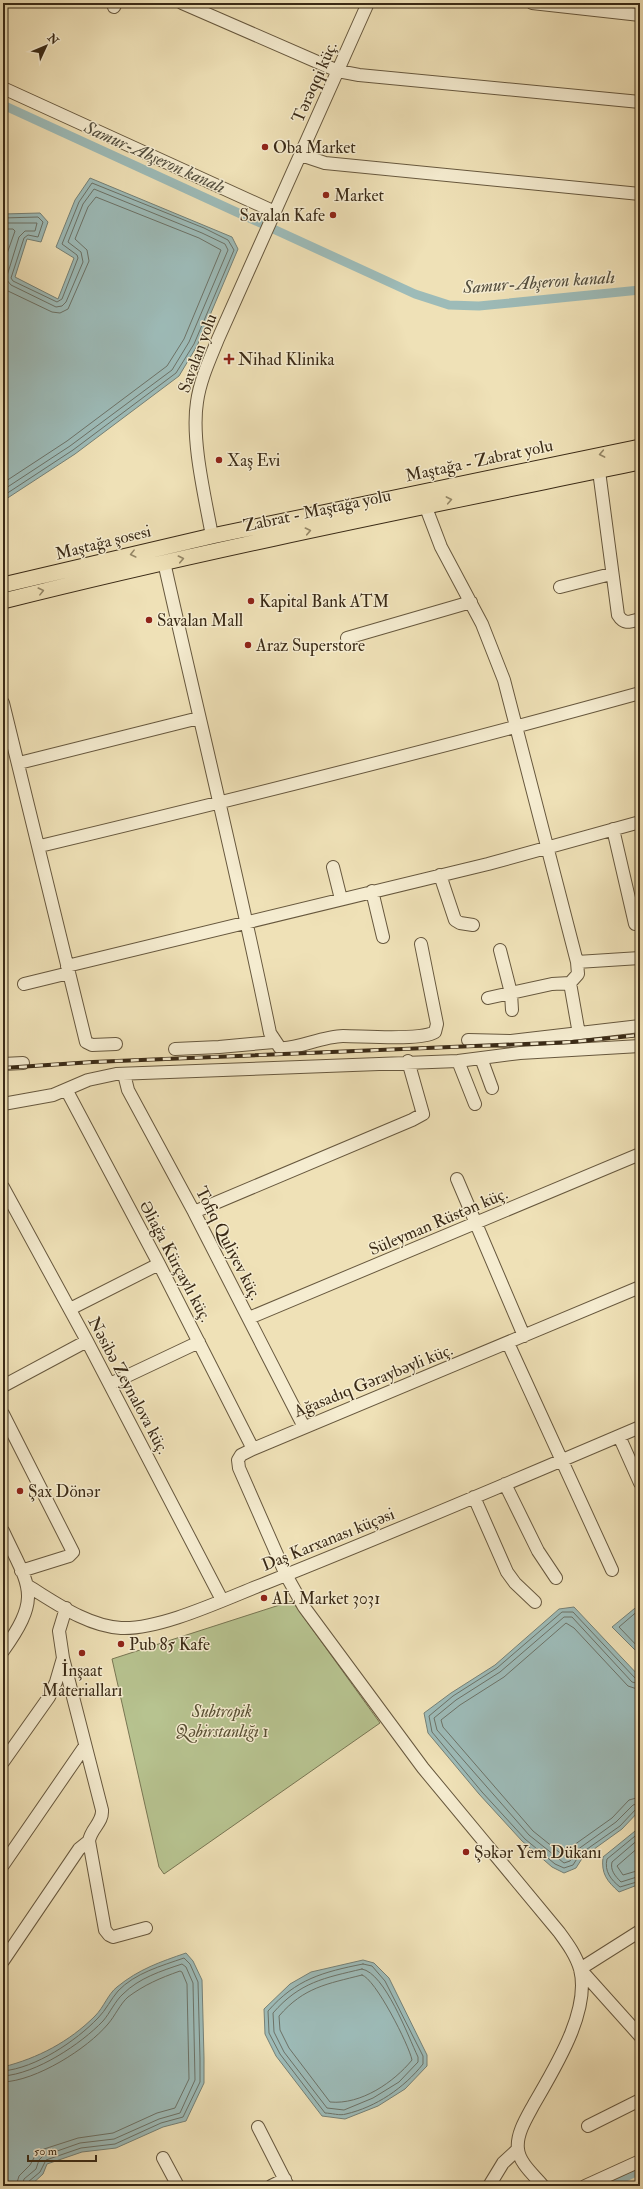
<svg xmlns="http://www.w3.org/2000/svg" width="643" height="2189" viewBox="0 0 643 2189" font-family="'IM FELL Double Pica',serif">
  <rect width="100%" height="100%" fill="#efe1b7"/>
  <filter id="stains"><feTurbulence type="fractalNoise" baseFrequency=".005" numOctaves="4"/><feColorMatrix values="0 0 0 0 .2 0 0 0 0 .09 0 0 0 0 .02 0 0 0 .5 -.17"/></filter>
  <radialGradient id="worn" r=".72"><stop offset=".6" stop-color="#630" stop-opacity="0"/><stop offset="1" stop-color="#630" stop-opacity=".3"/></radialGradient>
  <!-- green -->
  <path fill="#b7c390" stroke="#787653" d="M292,1601L380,1723L164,1874L159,1867L112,1659Z"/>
  <!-- water -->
  <path fill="#9dbbb8" stroke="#758177" d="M90,178L232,237L238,249L197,346L179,376L75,454L3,501V214L40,213L48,222L41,242L27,239L15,277L58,299L74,258L56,247L75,200Z
    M640,1604V1655L612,1627Z
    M574,1607L640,1677V1810L622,1829L583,1857L576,1868L564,1873L552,1867L522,1841L479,1794L428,1733L424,1713L451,1693L495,1665L559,1609Z
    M640,1827V1884L619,1892C607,1881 601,1874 603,1857Z
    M186,1953L193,1961L202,1980L204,2058V2083L186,2121L163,2127L116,2148L82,2152L47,2164L43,2174L30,2186H3V2067C38,2058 69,2042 95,2016C104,2007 108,1994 117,1987C139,1969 160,1962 186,1953Z
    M363,1960L374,1963L389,1978L427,2055V2066L405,2089L378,2106L345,2119L322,2116L276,2056L265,2034L264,2009L290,1984L311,1972Z"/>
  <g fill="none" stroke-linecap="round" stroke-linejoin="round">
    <!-- shore -->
    <path stroke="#6c7267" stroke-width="1" d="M3,218L38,217L43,222L38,237L28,235L24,238L11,278L13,281L57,302L62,299L78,258L77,255L62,244L79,202L92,183L204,228L228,240L234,250L194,344L176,373L73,450L3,496
      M3,223H37L35,231H25L19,237L6,279L11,285L56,307L62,306L66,302L83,262L81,252L68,242L83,204L94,189L202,233L225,244L228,250L189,342L172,370L70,446L3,490
      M3,229H13L15,231L3,265
      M3,286L8,291L52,312L60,313L68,309L89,261L87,250L75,239L88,207L96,197L199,238L221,250L184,339L167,366L67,441L3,483
      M640,1609L619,1627L640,1649
      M640,1679L635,1678L573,1612H562L497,1668L453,1696L429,1716L432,1732L482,1792L525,1839L555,1864L564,1868L573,1865L580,1854L620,1826L636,1809L640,1808
      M640,1684L632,1682L572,1617H564L500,1672L456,1700L434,1718L437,1730L529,1835L564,1863L570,1861L577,1850L616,1822L633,1805L640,1803
      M640,1690L628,1686L574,1628L566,1623L504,1677L460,1705L441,1720L443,1727L533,1831L564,1856L574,1845L612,1818L629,1800L640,1797
      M640,1832L607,1859C604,1871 611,1880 620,1887L640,1881
      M640,1838L612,1862C610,1870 615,1876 621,1882L640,1876
      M640,1846L617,1866L623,1875L640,1870
      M363,1964L372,1966L385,1981L423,2056V2064C404,2088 376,2107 346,2114C340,2116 331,2113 325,2113L280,2054L269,2033L268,2011C296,1979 323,1972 363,1964Z
      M362,1969C385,1973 408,2036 418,2057V2062L399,2082L373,2098L344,2110L327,2108L284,2052L274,2032L273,2013C300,1982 324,1978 362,1969Z
      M362,1975C375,1978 409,2045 412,2060C394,2082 361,2105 330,2102L289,2048L280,2030L279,2016C304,1987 327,1984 362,1975Z
      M3,2071C36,2068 76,2041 98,2018C106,2010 111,1999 118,1991C135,1973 161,1966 184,1958L190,1964L198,1982L200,2059V2082L183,2117L161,2123L115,2144L81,2148L46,2160L40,2172L28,2182L27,2186
      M3,2076C36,2074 81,2044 103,2021C110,2013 115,2001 123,1994C139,1978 161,1971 182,1964L186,1967L193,1983L195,2080L180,2113L159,2119L114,2139L80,2143L43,2156L39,2160L36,2169L24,2179L22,2186
      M3,2082C36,2081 87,2049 108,2024C115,2016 120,2004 128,1997C144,1985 160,1978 180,1971L182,1972L187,1984L189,2079L175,2108L157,2113L113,2133L78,2138L41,2150L35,2156L30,2165L19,2176L16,2186"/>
    <!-- canal -->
    <path stroke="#9dbbb8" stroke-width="9" d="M3,105L415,294L449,305L479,306L640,290
      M607,2186L640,2170"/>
    <!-- minor casing -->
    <g stroke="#67583e" stroke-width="14">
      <path id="minor" d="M182,3L338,71L359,75L640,102
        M532,3L640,15
        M114,7L116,3
        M3,88L275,212
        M301,155L325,163L640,194
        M599,471L618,615C624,625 630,622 640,619
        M425,505L441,547L482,624L504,680L577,962L578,974L570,983L579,1034
        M212,536C205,497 191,440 197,402C200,380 210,359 218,339L368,3
        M164,562C199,719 238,875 270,1033L280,1048C295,1050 323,1036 343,1036C363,1036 420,1041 435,1032L437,1024L421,944
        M560,587L611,574
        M347,638L471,602
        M3,703L86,1042L92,1045L116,1044
        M19,763L199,718
        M613,829L635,924
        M40,846C241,798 441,748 640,693
        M333,867L341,899
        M440,875L455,920L460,923L473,925
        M372,891L383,937
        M500,950L511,993L512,1010
        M577,962L640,958
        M67,966L488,864L640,822
        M24,984L69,973
        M488,998L552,984L570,983
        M468,1040L511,1041L640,1026
        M175,1049L219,1047L274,1042
        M481,1058L492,1088
        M458,1061L475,1104
        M3,1064L23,1063
        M124,1074L128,1090L194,1212L304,1427
        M67,1091L159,1264L253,1449
        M3,1104L53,1095L88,1080L116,1074L458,1061L520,1053L640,1046
        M457,1179L524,1336
        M3,1187L87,1341L222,1600
        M194,1212L412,1120L423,1114L408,1061
        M70,1309L159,1264
        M249,1318L640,1154
        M508,1343L612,1570
        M110,1384L199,1342
        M3,1386L87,1341
        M3,1414L73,1552L69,1556L21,1571
        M619,1436L640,1483
        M505,1484L538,1551L556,1578
        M474,1497L507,1572L515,1583L535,1602
        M3,1531C29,1587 43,1595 3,1651
        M28,1586C56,1603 87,1626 121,1628C161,1630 227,1598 266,1583C391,1533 516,1480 640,1427
        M63,1658L102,1810C103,1823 91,1828 89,1841L105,1930L109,1935L113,1937L146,1928
        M3,1762L49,1697L56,1682L63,1658L59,1631L66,1608
        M3,1865L85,1746
        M640,1931L580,1969L640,2036
        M3,1961L79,1849L89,1841
        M588,2126L640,2100
        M258,2127L288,2186
        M163,2158L178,2186
        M271,2186L285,2179
        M489,2186L503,2163L517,2150
        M543,2186C535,2176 519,2163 518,2149C516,2134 527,2117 534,2104C554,2069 591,2011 580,1969C576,1955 567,1943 559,1932L423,1768L304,1607L286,1575L239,1468L238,1460L241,1455L253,1449L640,1287
        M585,2186L640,2161"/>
    </g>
    <!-- major casing -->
    <g stroke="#3a2a16" stroke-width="17">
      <path id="major" d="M3,585L212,536L640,447
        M3,601C214,548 427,506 640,462"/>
    </g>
    <!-- minor -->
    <use href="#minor" stroke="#f5ecd0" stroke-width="12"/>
    <!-- major -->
    <use href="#major" stroke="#efe1b7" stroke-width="15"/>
    <!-- rail casing -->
    <g stroke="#3a2a16" stroke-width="4">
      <path id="rail" d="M3,1068L93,1062L572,1042L640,1035"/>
    </g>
    <!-- rail -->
    <use href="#rail" stroke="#f5ecd0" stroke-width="2.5" stroke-dasharray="8" stroke-linecap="butt"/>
  </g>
  <!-- one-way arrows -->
  <defs><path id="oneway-chevron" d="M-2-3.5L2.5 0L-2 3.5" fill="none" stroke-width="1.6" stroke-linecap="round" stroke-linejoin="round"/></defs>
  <g stroke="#948666">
    <use href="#oneway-chevron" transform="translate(602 454) rotate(169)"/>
    <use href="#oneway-chevron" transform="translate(449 500) rotate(-11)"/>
    <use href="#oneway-chevron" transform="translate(308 531) rotate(-12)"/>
    <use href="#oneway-chevron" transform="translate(133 554) rotate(166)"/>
    <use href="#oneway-chevron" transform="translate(181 559) rotate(-12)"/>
    <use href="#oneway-chevron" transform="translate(41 591) rotate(-14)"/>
  </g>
  <!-- markers -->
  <g fill="#8f2418" stroke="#f5ecd0" stroke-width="1.5">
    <circle cx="265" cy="147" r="4"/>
    <circle cx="326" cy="195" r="4"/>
    <circle cx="333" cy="215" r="4"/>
    <path d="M227 353h4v4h4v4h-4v4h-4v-4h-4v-4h4z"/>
    <circle cx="219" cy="460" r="4"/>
    <circle cx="251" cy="601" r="4"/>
    <circle cx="149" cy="620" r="4"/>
    <circle cx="248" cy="645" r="4"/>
    <circle cx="20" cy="1491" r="4"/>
    <circle cx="264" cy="1598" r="4"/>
    <circle cx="121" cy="1644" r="4"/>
    <circle cx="82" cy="1653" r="4"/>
    <circle cx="466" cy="1852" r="4"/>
  </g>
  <g text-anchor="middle" stroke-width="3" stroke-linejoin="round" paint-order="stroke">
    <!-- street labels -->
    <g font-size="17" fill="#3a2a16" stroke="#f5ecd0">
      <text transform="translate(314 82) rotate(-66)" y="6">Tərəqqi küç.</text>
      <text transform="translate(197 353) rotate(-70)" y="6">Savalan yolu</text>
      <text transform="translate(479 460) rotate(-12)" y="6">Maştağa - Zabrat yolu</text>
      <text transform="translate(317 510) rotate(-12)" y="6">Zabrat - Maştağa yolu</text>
      <text transform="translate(103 542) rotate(-14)" y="6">Maştağa şosesi</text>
      <text transform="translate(438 1221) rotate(-23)" y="6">Süleyman Rüstən küç.</text>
      <text transform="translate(229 1243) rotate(63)" y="6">Tofiq Quliyev küç.</text>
      <text transform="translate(176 1261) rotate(62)" y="6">Əliağa Kürçaylı küç.</text>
      <text transform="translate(373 1380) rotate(-22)" y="6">Ağasadıq Gəraybəyli küç.</text>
      <text transform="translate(129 1385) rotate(62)" y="6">Nəsibə Zeynalova küç.</text>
      <text transform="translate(328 1539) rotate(-22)" y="6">Daş Karxanası küçəsi</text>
    </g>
    <!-- poi labels -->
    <g font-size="17" fill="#3a2a16" stroke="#f5ecd0" text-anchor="start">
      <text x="273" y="153">Oba Market</text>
      <text x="334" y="201">Market</text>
      <text x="325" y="221" text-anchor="end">Savalan Kafe</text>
      <text x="238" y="365">Nihad Klinika</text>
      <text x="227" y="466">Xaş Evi</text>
      <text x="259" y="607">Kapital Bank ATM</text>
      <text x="157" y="626">Savalan Mall</text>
      <text x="256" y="651">Araz Superstore</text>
      <text x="28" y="1497">Şax Dönər</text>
      <text x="272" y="1604">AL Market 3031</text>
      <text x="129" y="1650">Pub 85 Kafe</text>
      <text x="82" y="1676" text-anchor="middle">İnşaat<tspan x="82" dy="20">Materialları</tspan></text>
      <text x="474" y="1858">Şəkər Yem Dükanı</text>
    </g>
    <!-- park labels -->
    <g font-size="17" font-style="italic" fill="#595034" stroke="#f5ecd0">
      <text x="222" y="1717">Subtropik<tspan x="222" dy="20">Qəbirstanlığı 1</tspan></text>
    </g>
    <!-- water labels -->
    <g font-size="18" font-style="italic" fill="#534e3e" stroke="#f5ecd0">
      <text transform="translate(155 157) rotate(24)" y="6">Samur-Abşeron kanalı</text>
      <text transform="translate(539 282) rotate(-4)" y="6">Samur-Abşeron kanalı</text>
    </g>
  </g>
  <!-- margin -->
  <rect width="643" height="2189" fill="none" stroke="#efe1b7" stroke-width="16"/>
  <rect x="4" y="4" width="635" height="2181" fill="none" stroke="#3a2a16" stroke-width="2"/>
  <rect x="8" y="8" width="627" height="2173" fill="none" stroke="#3a2a16"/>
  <!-- north arrow -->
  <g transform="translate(46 46) rotate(46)" stroke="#f5ecd0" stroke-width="3" paint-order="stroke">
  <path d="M0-3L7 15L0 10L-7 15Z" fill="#3a2a16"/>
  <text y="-6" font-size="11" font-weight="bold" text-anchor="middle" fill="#3a2a16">N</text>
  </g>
  <!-- scale -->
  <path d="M28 2155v6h68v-6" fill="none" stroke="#3a2a16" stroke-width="2"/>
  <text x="34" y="2155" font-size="12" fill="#3a2a16" stroke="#f5ecd0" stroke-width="3" paint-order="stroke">50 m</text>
  <rect width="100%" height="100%" filter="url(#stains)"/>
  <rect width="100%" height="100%" fill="url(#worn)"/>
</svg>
